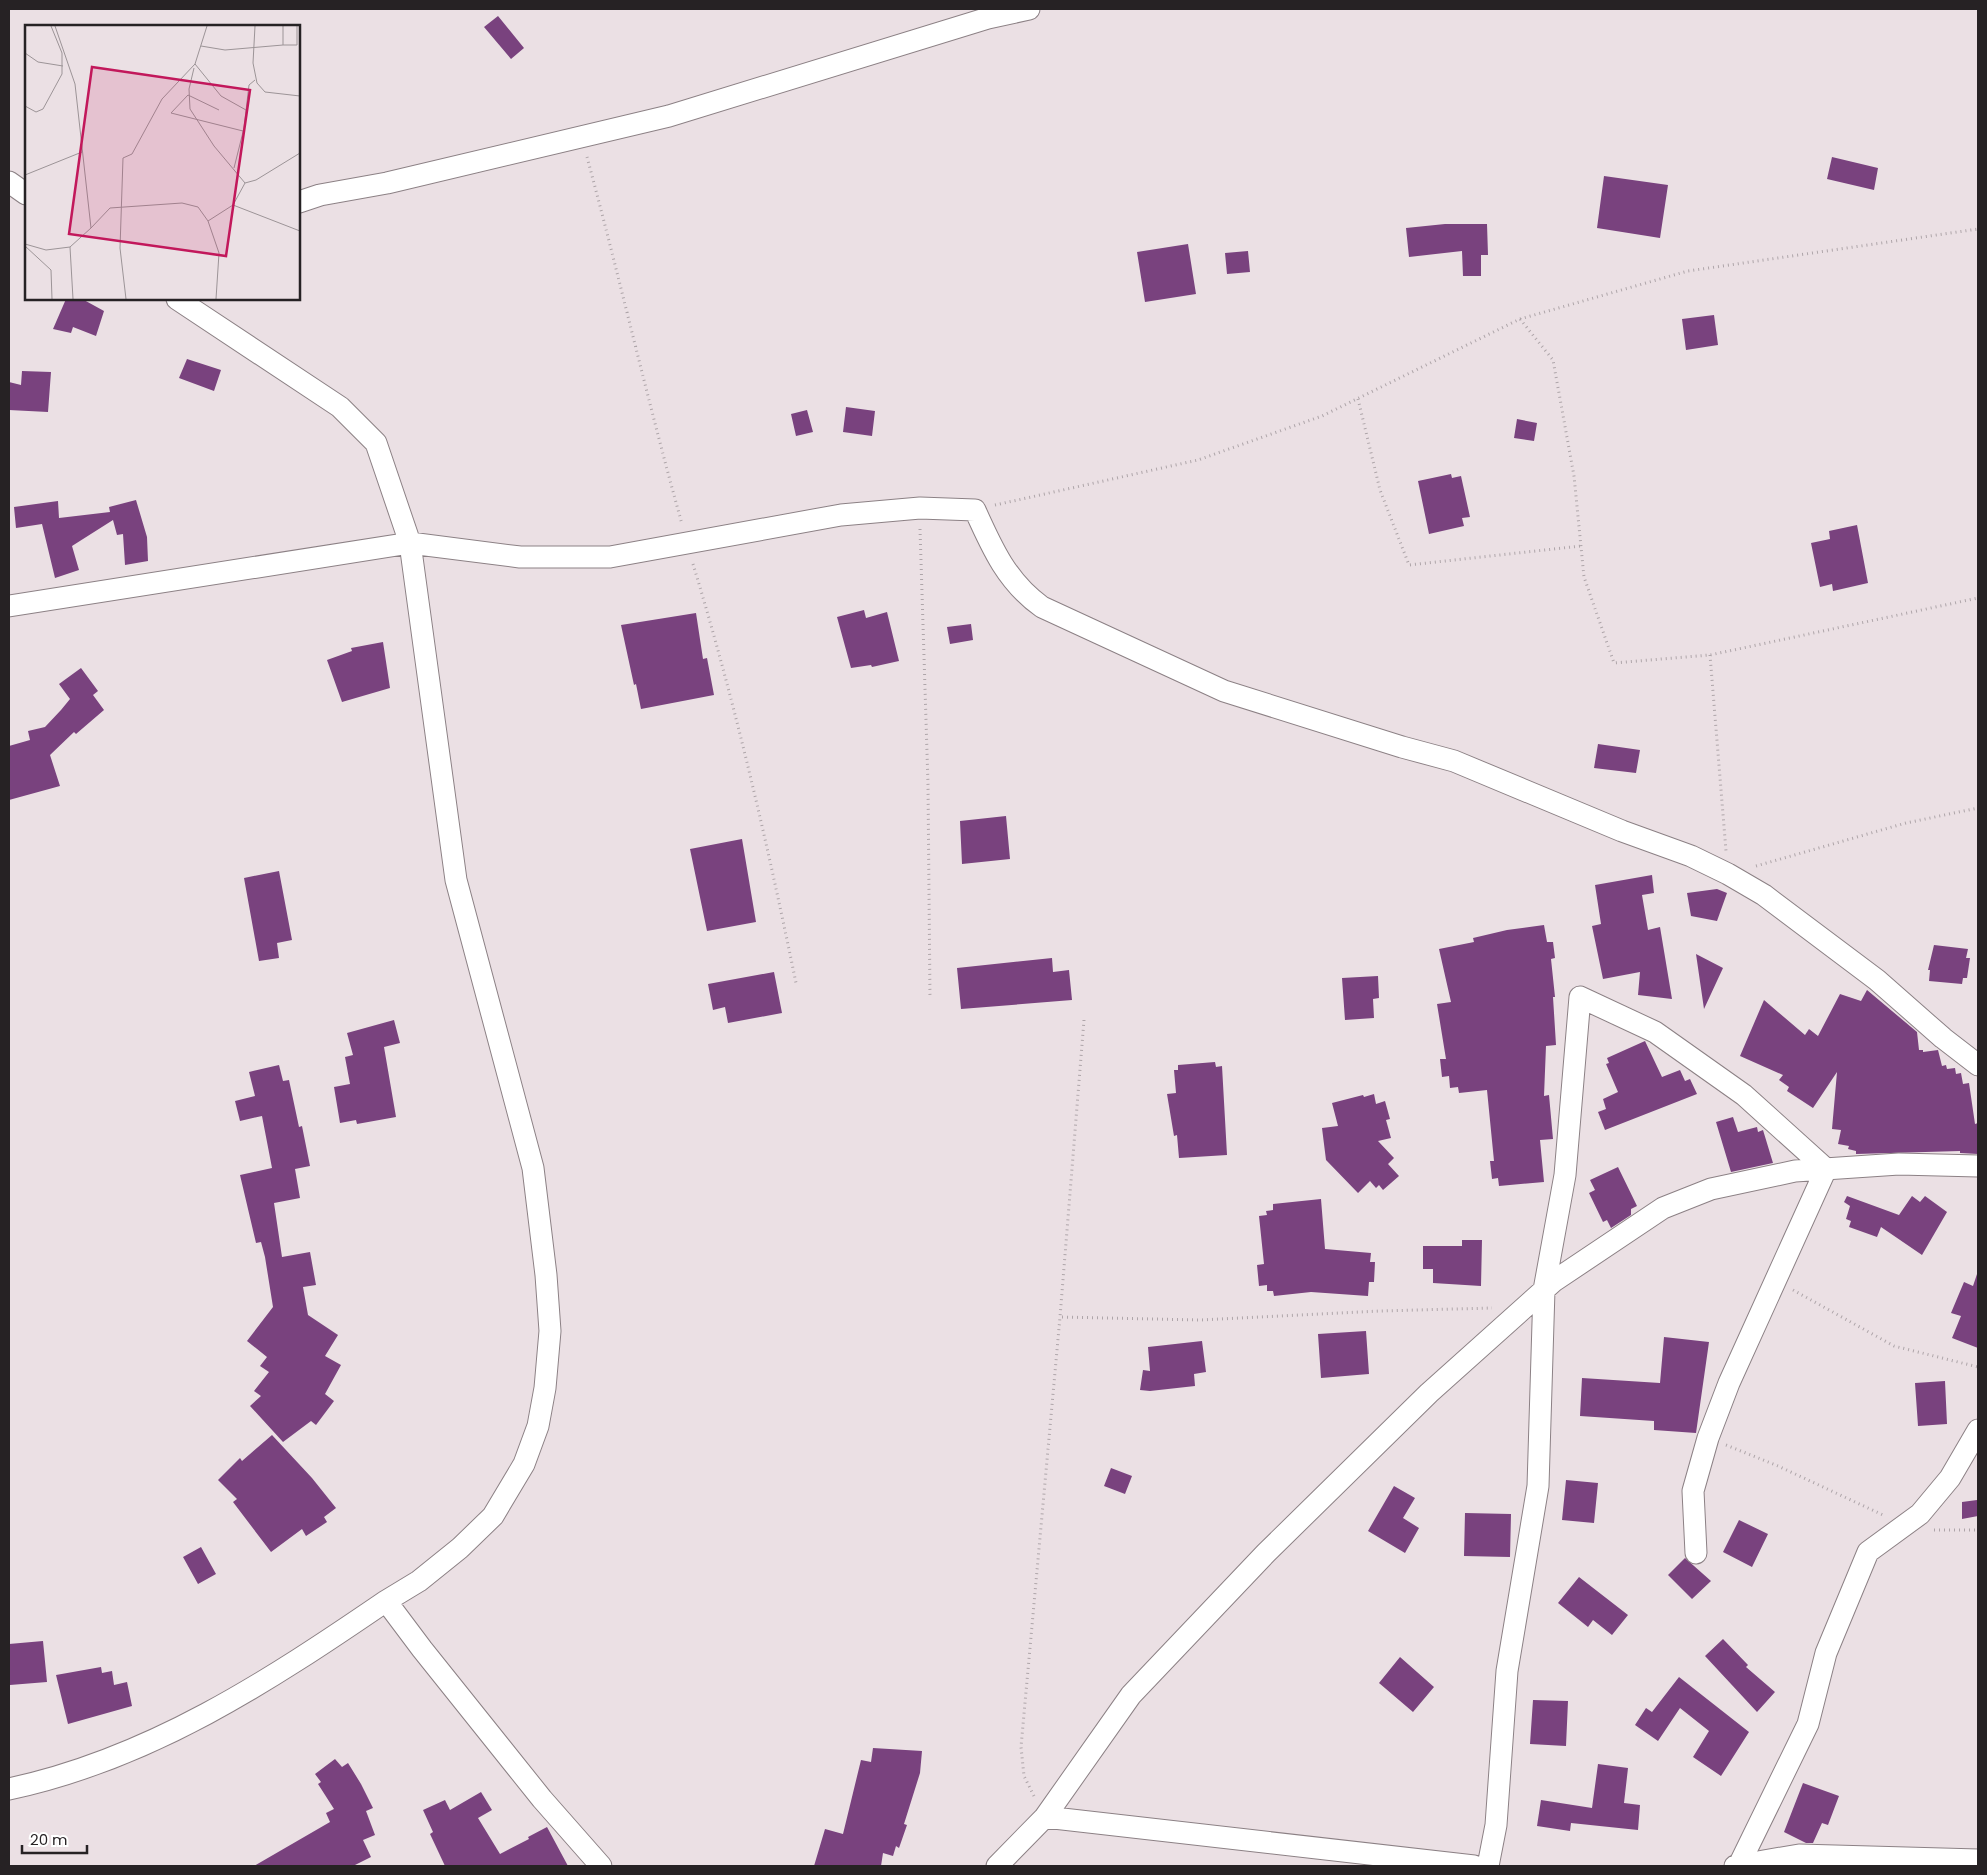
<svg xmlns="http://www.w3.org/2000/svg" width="1987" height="1875" viewBox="0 0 1987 1875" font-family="Poppins,sans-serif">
  <rect width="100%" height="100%" fill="#ebe0e4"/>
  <!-- building -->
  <path fill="#79427e" d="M498,16L524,48L511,59L484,27Z
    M1832,157L1878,168L1874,190L1827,179Z
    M1604,176L1668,185L1660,238L1597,228Z
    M1445,224H1487L1488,255H1481V276H1463L1462,251L1409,257L1406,228Z
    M1188,244L1196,294L1145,302L1137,252Z
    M1248,251L1250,272L1227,274L1225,253Z
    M66,299L84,300L104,311L96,336L73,327L71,333L53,329Z
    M1714,315L1718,345L1686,350L1682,319Z
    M187,359L221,370L214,391L179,378Z
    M22,371L51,372L48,412L9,410V382L21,385Z
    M846,407L875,411L872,436L843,432Z
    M807,410L813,432L796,436L791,414Z
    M1517,419L1537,423L1534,441L1514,438Z
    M1451,474L1452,478L1461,476L1470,517L1462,518L1464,526L1429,534L1418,481Z
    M136,500L147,537L148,561L125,565L123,534L117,535L113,520L72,546L79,570L55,578L42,524L16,528L14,507L58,501L59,518L110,512L109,507Z
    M1857,525L1868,583L1833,591L1832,584L1820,587L1811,543L1830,539L1829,531Z
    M864,610L866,618L887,612L899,661L872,667L871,665L851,668L837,617Z
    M696,613L703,659L707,658L714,695L641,709L636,684L634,685L621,625Z
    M971,624L973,640L950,644L947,627Z
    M383,642L390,688L342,702L327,660L352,651L351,648Z
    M81,668L98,691L93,695L104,710L76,734L74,732L50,755L60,786L9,800V746L30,740L28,731L45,727L61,710L70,699L59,684Z
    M1598,744L1640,750L1636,773L1594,768Z
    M1006,816L1010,859L962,864L960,821Z
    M742,839L756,922L707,931L690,849Z
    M279,871L292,940L277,943L279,958L259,961L244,878Z
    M1652,875L1654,893L1642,895L1648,930L1660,927L1672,999L1638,995L1640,972L1603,979L1592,926L1601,924L1595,885Z
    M1717,889L1727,893L1717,921L1691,916L1687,893Z
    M1544,925L1547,942H1553L1555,958L1551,959L1555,997H1553L1556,1045L1546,1046L1544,1096L1549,1095L1553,1139L1540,1140L1544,1182L1499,1186L1498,1178L1492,1179L1490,1161H1494L1487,1090L1459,1093L1458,1087L1450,1088L1449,1076L1442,1077L1440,1059H1446L1437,1004L1451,1002L1439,949L1474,942L1473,938L1507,930Z
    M1934,945L1968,949L1966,958H1970L1967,978H1963L1962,984L1929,981L1930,970H1928Z
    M1696,954L1723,968L1704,1009Z
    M1052,958L1053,972L1069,970L1072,1000L961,1009L957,968Z
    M774,972L782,1013L728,1023L725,1007L713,1010L708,984Z
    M1378,976L1379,998L1373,999L1374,1018L1345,1020L1342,978Z
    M1867,990L1917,1032L1919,1050H1923V1052L1938,1050L1942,1066L1946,1065L1947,1069L1955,1068L1956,1074L1961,1073L1963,1084L1969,1083L1975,1124L1978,1123V1154L1960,1153V1151L1856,1154V1151L1848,1149L1849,1146L1838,1144L1841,1130L1832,1129L1837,1072L1813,1108L1787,1091L1789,1087L1779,1080L1783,1075L1740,1056L1764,1000L1805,1035L1809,1029L1818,1036L1840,994L1861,1001Z
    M394,1020L400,1043L384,1047L396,1117L357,1124L356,1120L340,1123L334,1087L350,1084L345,1057L353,1055L347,1033Z
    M1645,1041L1662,1077L1680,1070L1685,1081L1690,1079L1697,1094L1605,1130L1598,1112L1606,1109L1603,1099L1618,1092L1606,1064L1609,1063L1607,1058Z
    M1215,1062L1216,1067L1222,1066L1227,1155L1179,1158L1177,1135L1174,1136L1167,1094L1176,1093L1174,1070H1178V1065Z
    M279,1065L283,1081L289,1080L299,1127L302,1126L310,1166L295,1169L300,1198L274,1203L282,1257L310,1252L316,1285L303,1287L308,1315L338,1335L325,1356L341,1365L325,1394L334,1401L316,1425L311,1421L283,1442L250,1406L261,1396L254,1391L269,1372L260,1366L267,1357L247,1341L273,1307L265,1257L261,1242L256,1243L240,1175L272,1168L262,1116L240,1121L235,1101L255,1096L249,1072Z
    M1374,1094L1376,1104L1385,1101L1390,1119L1386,1120L1391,1138L1378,1141L1394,1158L1388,1164L1399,1176L1383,1190L1379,1185L1376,1188L1370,1181L1358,1193L1326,1160L1322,1128L1338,1126L1332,1103L1363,1095L1364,1097Z
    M1733,1117L1738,1132L1757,1127L1758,1132L1763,1130L1773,1163L1731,1172L1716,1122Z
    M1618,1167L1637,1206L1631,1209V1215L1611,1228L1607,1220L1603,1222L1589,1193L1595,1190L1590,1180Z
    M1847,1196L1899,1215L1912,1196L1920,1202L1925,1196L1947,1212L1922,1255L1881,1227L1877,1237L1849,1227L1851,1221L1846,1219L1850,1206L1844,1202Z
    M1321,1199L1325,1249L1371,1253L1370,1262H1375L1374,1282H1369L1368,1296L1311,1292L1274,1296L1273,1291H1267V1285L1259,1286L1257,1265L1264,1264L1259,1216L1267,1215L1266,1211L1273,1210V1204Z
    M1462,1240H1482L1481,1286L1433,1283V1269H1423V1246H1462Z
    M1977,1274L1978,1275V1348L1952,1338L1961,1316L1951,1313L1964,1282L1973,1286Z
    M1366,1331L1369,1374L1321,1378L1318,1334Z
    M1664,1337L1709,1342L1696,1433L1654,1430V1421L1580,1416L1582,1378L1660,1383Z
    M1202,1341L1206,1372L1194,1374L1195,1386L1150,1391L1140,1390L1143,1370L1150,1371L1148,1347Z
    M1945,1381L1947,1424L1918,1426L1915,1383Z
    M272,1435L312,1478L336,1508L324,1517L327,1522L306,1536L302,1529L271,1552L233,1502L237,1499L218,1480L240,1458L242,1461Z
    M1111,1468L1132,1476L1125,1494L1104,1486Z
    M1566,1480L1598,1483L1594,1523L1562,1520Z
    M1394,1486L1415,1498L1403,1518L1419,1528L1405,1553L1368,1531Z
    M1977,1500L1978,1516L1962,1519V1502Z
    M1465,1513L1511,1514L1510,1557L1464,1556Z
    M1739,1520L1768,1534L1752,1567L1723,1552Z
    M201,1547L216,1574L198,1584L183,1557Z
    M1685,1558L1711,1581L1692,1599L1668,1575Z
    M1579,1577L1628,1615L1612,1635L1593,1620L1588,1627L1558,1603Z
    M1723,1639L1748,1665L1746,1667L1775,1692L1757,1712L1705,1656Z
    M43,1641L47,1682L10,1685L9,1644Z
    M1400,1657L1434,1687L1413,1712L1379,1683Z
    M101,1667L102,1673L112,1671L114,1685L127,1682L132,1706L68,1724L56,1675Z
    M1679,1677L1749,1732L1721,1776L1693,1757L1709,1731L1680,1708L1658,1741L1635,1725L1646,1708L1652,1712Z
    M1533,1700L1568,1701L1566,1746L1530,1744Z
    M873,1748L922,1751L920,1773L904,1824L907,1825L899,1848L896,1846L893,1856L883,1853L881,1866H814L825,1829L843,1834L861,1760L871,1762Z
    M335,1759L342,1767L348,1763L361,1784L373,1808L366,1811L375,1835L363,1840L371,1857L353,1866H254L330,1822L326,1813L334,1809L318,1784L321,1782L315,1774Z
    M1598,1764L1628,1768L1624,1803L1640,1805L1638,1830L1571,1823L1570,1831L1537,1826L1541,1800L1592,1808Z
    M1803,1783L1839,1796L1828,1825L1822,1823L1813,1843H1806L1784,1832Z
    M481,1792L492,1810L478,1818L500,1854L529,1839L528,1837L547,1827L568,1866H445L430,1834L433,1832L423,1810L445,1800L450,1810Z"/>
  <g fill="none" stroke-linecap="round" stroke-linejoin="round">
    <!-- street casing -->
    <g stroke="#8c8185" stroke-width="23">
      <path id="street" d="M9,182L26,194
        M299,202L320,195L387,183L669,116L988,18L1029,9
        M177,299L340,407L376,443L410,543L456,880L533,1168L546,1275L550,1331L545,1388L538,1426L524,1464L493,1516L460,1548L419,1581L386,1601L422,1649L542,1799L601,1866
        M9,606L410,543L520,557H610L841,515L920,508L975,510C992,548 1007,582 1042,607L1224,691L1402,747L1454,761L1622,831L1691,856L1728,874L1764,895L1877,980L1943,1038L1978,1065
        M9,1789C150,1759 269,1681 386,1601
        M1045,1817L1474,1866
        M1739,1865L1808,1724L1826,1653L1868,1552L1920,1514L1950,1478L1978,1430
        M997,1866L1045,1817L1131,1695L1266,1553L1429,1393L1554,1281L1663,1208L1711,1189L1795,1171L1899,1164L1978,1166
        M1488,1866L1496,1825L1507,1671L1538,1486L1544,1290L1565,1175L1580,997L1655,1032L1744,1095L1826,1169L1729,1383L1708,1438L1693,1491L1696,1553
        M1735,1866L1799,1855L1978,1860"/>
    </g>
    <!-- path -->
    <path stroke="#aea5a9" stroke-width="3" stroke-dasharray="1 4" stroke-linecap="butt" d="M587,157C620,279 648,403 682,524
      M1520,319L1553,360L1574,476L1584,577L1614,663L1710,655L1978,598
      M1358,399L1380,490L1409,565L1581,546
      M995,505L1198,460L1322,416L1520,319L1688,271L1978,229
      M920,529L928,784L930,998
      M693,564C735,702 767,842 796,983
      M1710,655L1726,851
      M1756,866L1906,823L1978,808
      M1084,1020L1060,1317L1200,1320L1380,1311L1492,1308
      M1793,1290L1894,1346L1978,1367
      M1726,1445L1778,1466L1883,1515
      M1934,1530H1978
      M1034,1796L1024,1776L1021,1747L1060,1317"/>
    <!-- street -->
    <use href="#street" stroke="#fff" stroke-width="21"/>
  </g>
  <!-- overview -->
  <g transform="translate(25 25)">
    <rect width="275" height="275" fill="#ebe0e4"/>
    <path fill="none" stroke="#9c9497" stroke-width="1" d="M230,1L228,38L232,58L240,67L275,71M258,20H272V1M176,21L200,25L258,20V1M0,28L13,37L38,41M170,39L196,71L221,85M169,43L164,64L165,84L189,121L220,158M0,81L11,87L18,84L37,49V28L26,1M194,85L163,70L146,88L218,106M209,143L219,103L224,60L230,55M0,150L57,127M208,180L220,158L231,155L275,128M183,196L194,228L191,274M66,203L85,183L157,178L173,182L183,196L208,180L275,206M0,219L21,225L45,222L66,203L50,59L30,1M0,221L26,245L27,274M45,222L48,274M101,274L95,223L98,133L107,129L137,74L170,39L182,1"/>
    <path fill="#c2185b" fill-opacity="0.15" stroke="#c2185b" stroke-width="2.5" d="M67,42L225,65L201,231L44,209Z"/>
    <rect width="275" height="275" fill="none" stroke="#262224" stroke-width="2.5"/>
  </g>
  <!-- border -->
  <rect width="1987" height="1875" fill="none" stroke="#262224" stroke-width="20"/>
  <!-- scale -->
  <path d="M22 1845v8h65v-8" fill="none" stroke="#262224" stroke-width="2.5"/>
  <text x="30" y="1845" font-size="15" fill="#262224" stroke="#ffffff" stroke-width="4" paint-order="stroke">20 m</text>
</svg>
